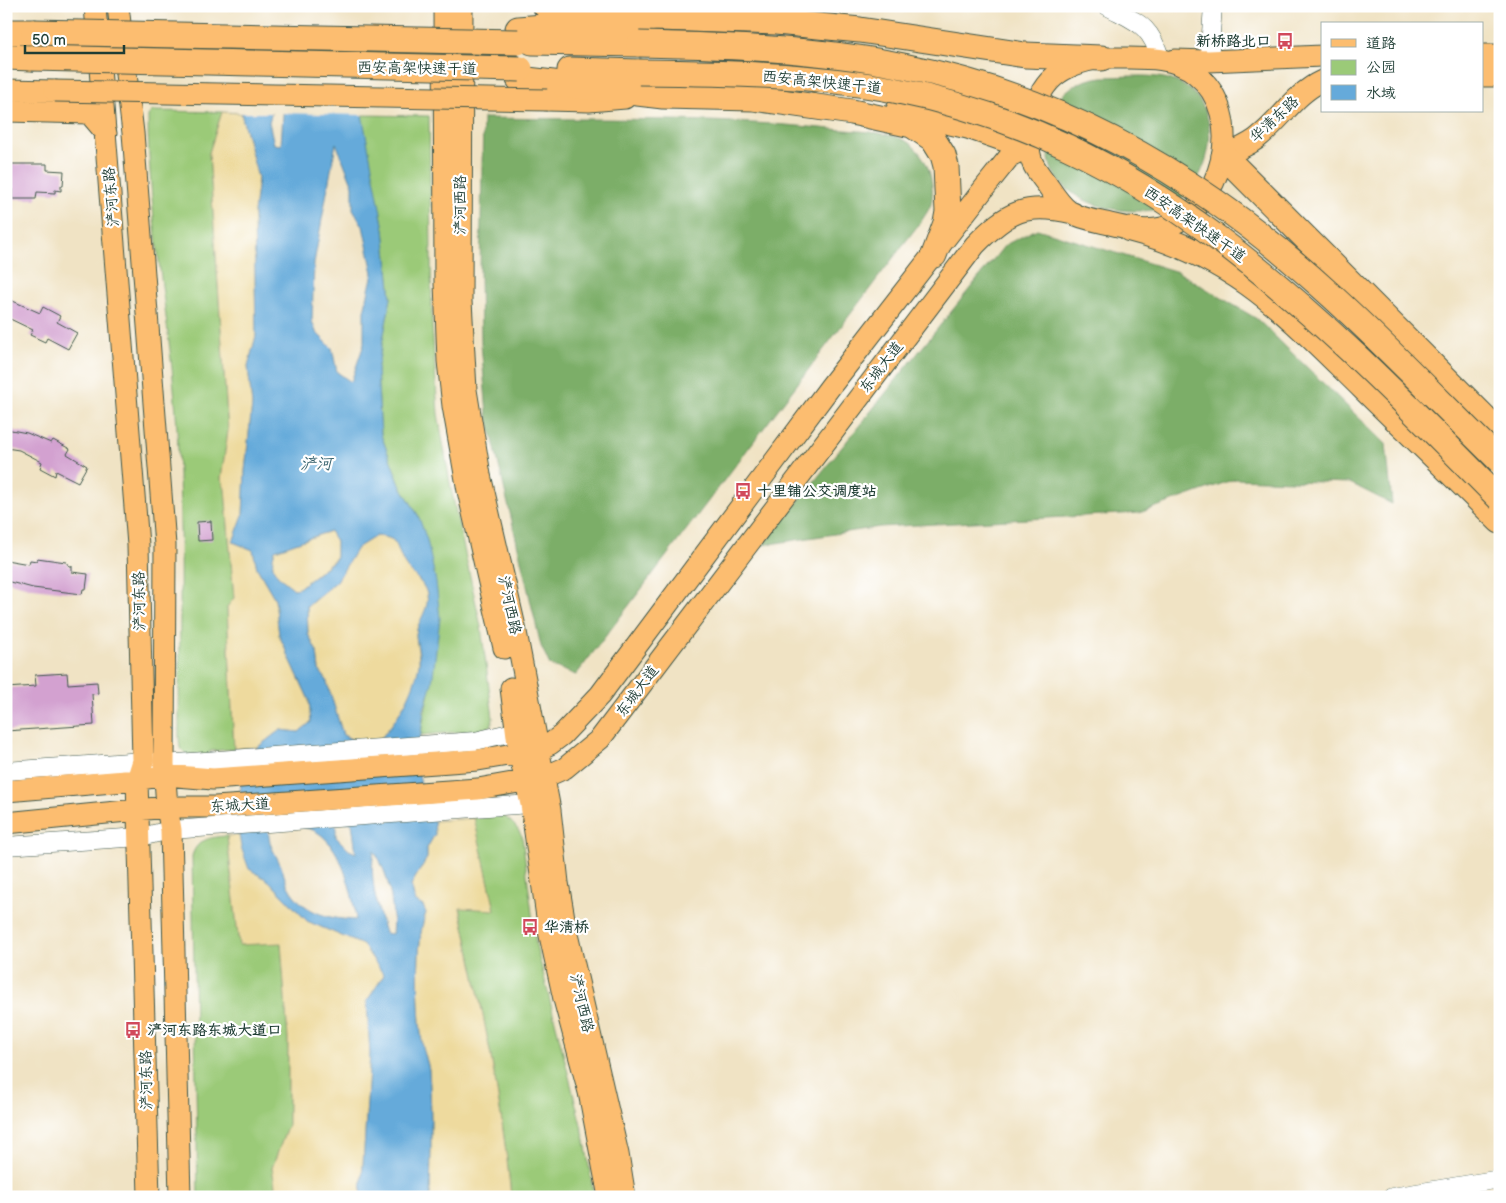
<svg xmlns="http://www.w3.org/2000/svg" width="1506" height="1203" viewBox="0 0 1506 1203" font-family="'Balsamiq Sans','LXGW WenKai TC',sans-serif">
  <rect width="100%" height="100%" fill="#fff"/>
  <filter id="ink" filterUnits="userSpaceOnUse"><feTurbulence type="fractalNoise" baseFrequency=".02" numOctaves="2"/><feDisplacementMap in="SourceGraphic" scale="10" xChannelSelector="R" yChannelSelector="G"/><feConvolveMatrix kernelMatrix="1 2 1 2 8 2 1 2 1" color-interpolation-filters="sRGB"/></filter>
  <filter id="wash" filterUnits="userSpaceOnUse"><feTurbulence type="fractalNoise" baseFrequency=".0096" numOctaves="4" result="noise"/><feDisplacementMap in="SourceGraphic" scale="20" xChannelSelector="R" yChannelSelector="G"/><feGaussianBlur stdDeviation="1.12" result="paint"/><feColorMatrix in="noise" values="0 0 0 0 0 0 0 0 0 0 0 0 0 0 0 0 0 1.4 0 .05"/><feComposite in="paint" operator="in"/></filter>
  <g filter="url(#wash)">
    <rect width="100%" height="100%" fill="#f0e3c4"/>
    <!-- green -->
    <path fill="#9bca78" stroke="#5d8456" d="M152,111L222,112L209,153L228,431L221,479L225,488L234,598L227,608L234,749L210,751L209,755L186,754L180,748L179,738C179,635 183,531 177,428C171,323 148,220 148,116Z
      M360,115L429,116L432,326L438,414L451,489L481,627L493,718L491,726L481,730L421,735C424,710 432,687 433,662L418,515L400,485L381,435L377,370L391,298L384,229Z
      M484,812C503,812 513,821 522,836L536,945L585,1141L594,1197H511C502,1099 481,1003 460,907L495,910L474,818L484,817Z
      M227,836L239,945L281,942L288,1038V1125L272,1168L277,1197H198L192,856C197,839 211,837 227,836Z"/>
    <!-- forest -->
    <path fill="#7cae68" stroke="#4e764e" d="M1102,77C1127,77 1159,72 1181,84C1233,111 1208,203 1154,210C1118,214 1073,206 1053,172C1048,162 1048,149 1049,138C1051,101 1065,82 1102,77Z
      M483,118C599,120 716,117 831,129C852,131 888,131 906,141C927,153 936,182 931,204C929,210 925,215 922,220L576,675L550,665L541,646L487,414L481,343L480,271Z
      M1037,229L1178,272L1257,319L1386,444L1392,504L1350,483L1235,479L1139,513L880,527L763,545L1005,245Z"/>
    <!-- sand -->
    <path fill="#eeda9e" stroke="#868c69" d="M222,112L241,113L258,178L254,213L256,336L248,366L252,405L245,471L243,516L233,542L253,550L257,568L275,599L279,635L309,700L311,722L299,732L280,730L258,747L234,749L227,607L234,598L225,489L221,479L228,431L209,153Z
      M330,531L336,541V558L299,588L294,589C280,577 267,573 275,550Z
      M376,536C399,538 394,542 403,561C408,573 424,580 427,594C431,609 418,620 416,634C416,643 419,652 419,661C420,688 390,731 371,749L343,735L326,679L319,670L317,652L308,634L307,607L337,581L357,548Z
      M474,818L495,910L460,908C481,1003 502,1100 511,1197H430C431,1155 432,1113 429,1071C428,1061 423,1052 422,1042C418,1013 415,938 426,913L423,906L415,901L411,885L427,858V848L435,834L434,821Z
      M239,835L249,868L269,881L307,921L363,945L384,975L367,1001L370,1054L361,1197H277L272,1168L288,1125V1038L281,943L239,945L227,836Z"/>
    <!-- water -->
    <path fill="#65aada" stroke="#427487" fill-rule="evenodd" d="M254,6H350L358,81L357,88L384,229L391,298L377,370L381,435L400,485L418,515L427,540L436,582L440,618L432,683L424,709L417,764L423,795L434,821L435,834L427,848V858L411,885L415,901L423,906L426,913C415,938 418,1013 422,1042C423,1052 428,1061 429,1071C432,1113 431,1155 430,1197H361L370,1054L367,1001L384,975L363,945L307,921L269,881L249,869L241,847L238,828L241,782L249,758L258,747L280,730L299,732L311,722L309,700L279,635L275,599L257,568L253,550L233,542L243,515L245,471L252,405L248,366L256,336L254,213L258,178L241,113L242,73ZM280,84L285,85L281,145L274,144L269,122ZM336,143L353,186V209L363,226L373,273L364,311V344L351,382L337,372L332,348L316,332L312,321L314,263ZM330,531L336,541V559L299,588L294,589C280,577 267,572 275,550ZM376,536C399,538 394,542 403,561C408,573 424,580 427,594C430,609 418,620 416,634C416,644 421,654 419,664C414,695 393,727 371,749L343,735L326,679L319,670L317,652L308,634L307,606L337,581L357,548ZM336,820L352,823L356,853L349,850L336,837ZM286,824C294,826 305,827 313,830C341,842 353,893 356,920C331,919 306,914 291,891C286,884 284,874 281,866C272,846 269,848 268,825ZM374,851C389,873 395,907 392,934L385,933C377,906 369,879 374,851Z"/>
    <!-- pier -->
    <path fill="#f0e3c4" d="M252,6H353L359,49V88L363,115L281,113L282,86L274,113H239V72Z"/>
    <g id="blocks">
      <!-- building -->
      <path fill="#d3a1d0" d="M6,164H47V170L64,171L63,186H61V191L55,190V193L37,192L36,199H12V189H6Z
        M6,298L40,313L43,307L60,316L57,322L77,333L68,349L47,338L45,342L30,335L33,330L6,317Z
        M6,429L27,433L51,443L53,440L70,449L67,454L87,466L78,482L56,471L55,476L40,468L42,462L19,450L6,448Z
        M211,521L212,540L198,541L197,522Z
        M37,558L66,562L69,566H72V572L88,574L86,589H83L82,594L33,588L6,581V560L29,564L30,560L37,561Z
        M67,673L68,684L97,682L98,693L92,694L94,725L6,731V688L36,686L35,675Z"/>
    </g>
  </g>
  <g filter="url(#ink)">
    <use href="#blocks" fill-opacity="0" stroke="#3e564a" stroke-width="1"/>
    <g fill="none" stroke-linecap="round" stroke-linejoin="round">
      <!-- minor casing -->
      <g stroke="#3e564a" stroke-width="19">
        <path id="minor" d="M1107,6C1138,23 1150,24 1161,60
          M1209,61L1213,6
          M6,771L143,761L164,764L475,741L518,731
          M6,846L140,837L171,830L531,804
          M1392,1197L1500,1179"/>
      </g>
      <!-- major casing -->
      <g stroke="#3e564a" stroke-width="23">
        <path id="major" d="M95,6L138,545L143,761L137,780L149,1197
          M118,6L133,133L165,545L164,764L167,807L171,830L180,1197
          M444,6L445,283L448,361L453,406L468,491L504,648
          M462,6L461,301L466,390L480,475L515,627L550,810L558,883L566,930L618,1154L625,1197
          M543,6L618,14
          M1482,55H1500
          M1101,58C1131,59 1172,53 1196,74C1247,115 1224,211 1162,228C1144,232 1127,228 1110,224C1098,221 1081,219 1070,212C1061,206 1054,195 1048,186C1043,179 1037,172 1033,164C1027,151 1028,137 1030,124C1039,81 1059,65 1101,58Z
          M1175,60L1209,61L1322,56
          M1482,76H1500
          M6,90L55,91
          M547,100L589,101L625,98
          M6,111L89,113L106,133
          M1224,156C1236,150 1251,145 1261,135C1283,117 1296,93 1322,81
          M511,688L519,752L531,804L549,931L564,999L589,1092L609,1197
          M6,791L137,780L165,775L213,779L478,760L538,750L550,744L562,735L600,695L830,387L986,186L1010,156L1028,147
          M6,823L167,807H215L478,789L542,778L565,768L600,739L975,245C1008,211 1026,202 1073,213"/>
      </g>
      <!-- highway casing -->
      <g stroke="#3e564a" stroke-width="27">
        <path id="highway" d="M518,29L658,18L776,22L860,30L1025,55L1101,58
          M6,32H34
          M532,42L639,44
          M6,57L32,58
          M570,70L639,72
          M519,79L663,96L753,98L852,112L912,125L933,139L943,155L946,166L948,212L946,223L934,255
          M899,110L968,126L1028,147
          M1224,156L1500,433
          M1130,229C1237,256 1288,314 1364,388C1409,432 1455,476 1500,521"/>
      </g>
      <!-- minor -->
      <use href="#minor" stroke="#fff" stroke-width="18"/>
      <!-- major -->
      <use href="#major" stroke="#fcbd6f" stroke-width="21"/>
      <!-- highway -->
      <use href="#highway" stroke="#fcbd6f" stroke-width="25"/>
      <!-- major-bridge casing -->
      <g stroke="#3e564a" stroke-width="23" stroke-linecap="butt">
        <path id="major-bridge" d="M55,91L547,100"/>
      </g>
      <!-- highway-bridge casing -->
      <g stroke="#3e564a" stroke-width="27" stroke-linecap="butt">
        <path id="highway-bridge" d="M34,32L518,42
          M639,44C727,46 816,48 903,66C1016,88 1122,136 1216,202C1321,275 1409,372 1500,461
          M32,58L520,69
          M639,72C724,73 810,74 894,90C1155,141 1321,318 1500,499"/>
      </g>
      <!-- major-bridge -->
      <use href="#major-bridge" stroke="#fcbd6f" stroke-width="21"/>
      <!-- highway-bridge -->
      <use href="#highway-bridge" stroke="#fcbd6f" stroke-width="25"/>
    </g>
  </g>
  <!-- icons -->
  <defs>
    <g id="bus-bare" transform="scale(1.35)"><path d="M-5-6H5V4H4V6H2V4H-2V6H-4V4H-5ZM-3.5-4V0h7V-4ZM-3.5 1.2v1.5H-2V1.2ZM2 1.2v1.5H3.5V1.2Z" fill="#d1495b" stroke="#fff" stroke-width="2.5" paint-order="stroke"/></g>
  </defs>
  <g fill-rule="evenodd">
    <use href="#bus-bare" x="1285" y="41"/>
    <use href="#bus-bare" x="743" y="491"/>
    <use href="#bus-bare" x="530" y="927"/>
    <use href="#bus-bare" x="133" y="1030"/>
  </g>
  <g text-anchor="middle" stroke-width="4.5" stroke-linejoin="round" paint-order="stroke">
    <!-- poi labels -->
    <g font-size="15" font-weight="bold" fill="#1f3d34" stroke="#fff" text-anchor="start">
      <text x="1271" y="46" text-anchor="end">新桥路北口</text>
      <text x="757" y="496">十里铺公交调度站</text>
      <text x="544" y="932">华清桥</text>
      <text x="147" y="1035">浐河东路东城大道口</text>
    </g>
    <!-- street labels -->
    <g font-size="15" fill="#1f3d34" stroke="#fff">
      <text transform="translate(417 68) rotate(1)" y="5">西安高架快速干道</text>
      <text transform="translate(822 82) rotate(6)" y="5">西安高架快速干道</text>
      <text transform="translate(1274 119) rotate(-43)" y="5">华清东路</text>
      <text transform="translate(111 197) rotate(-95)" y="5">浐河东路</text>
      <text transform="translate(460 205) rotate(-90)" y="5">浐河西路</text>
      <text transform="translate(1195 224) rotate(35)" y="5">西安高架快速干道</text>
      <text transform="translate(881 367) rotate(-52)" y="5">东城大道</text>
      <text transform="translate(139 601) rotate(-91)" y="5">浐河东路</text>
      <text transform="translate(510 605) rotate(78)" y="5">浐河西路</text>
      <text transform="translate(637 691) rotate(-53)" y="5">东城大道</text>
      <text transform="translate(240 805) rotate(-3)" y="5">东城大道</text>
      <text transform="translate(582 1003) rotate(77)" y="5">浐河西路</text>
      <text transform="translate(146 1080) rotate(-91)" y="5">浐河东路</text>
    </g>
    <!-- water labels -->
    <g font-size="16" font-style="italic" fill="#38636e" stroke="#fff">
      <text x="316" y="469">浐河</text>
    </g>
  </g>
  <!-- margin -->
  <rect width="1506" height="1203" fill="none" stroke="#fff" stroke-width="25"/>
  <!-- legend -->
  <rect x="1321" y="22" width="162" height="90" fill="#ffffff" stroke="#a5b1ae"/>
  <rect x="1331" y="39" width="25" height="8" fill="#fcbd6f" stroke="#a5b1ae"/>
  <text x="1366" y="48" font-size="15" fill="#1f3d34">道路</text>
  <rect x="1331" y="60" width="25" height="15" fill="#9bca78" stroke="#a5b1ae"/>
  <text x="1366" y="72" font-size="15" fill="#1f3d34">公园</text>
  <rect x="1331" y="85" width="25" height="15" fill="#65aada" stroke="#a5b1ae"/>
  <text x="1366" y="98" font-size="15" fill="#1f3d34">水域</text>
  <!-- scale -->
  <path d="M25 45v8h99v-8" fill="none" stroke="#1f3d34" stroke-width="2.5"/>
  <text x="32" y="45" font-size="15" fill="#1f3d34" stroke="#ffffff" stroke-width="4" paint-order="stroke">50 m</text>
</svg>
